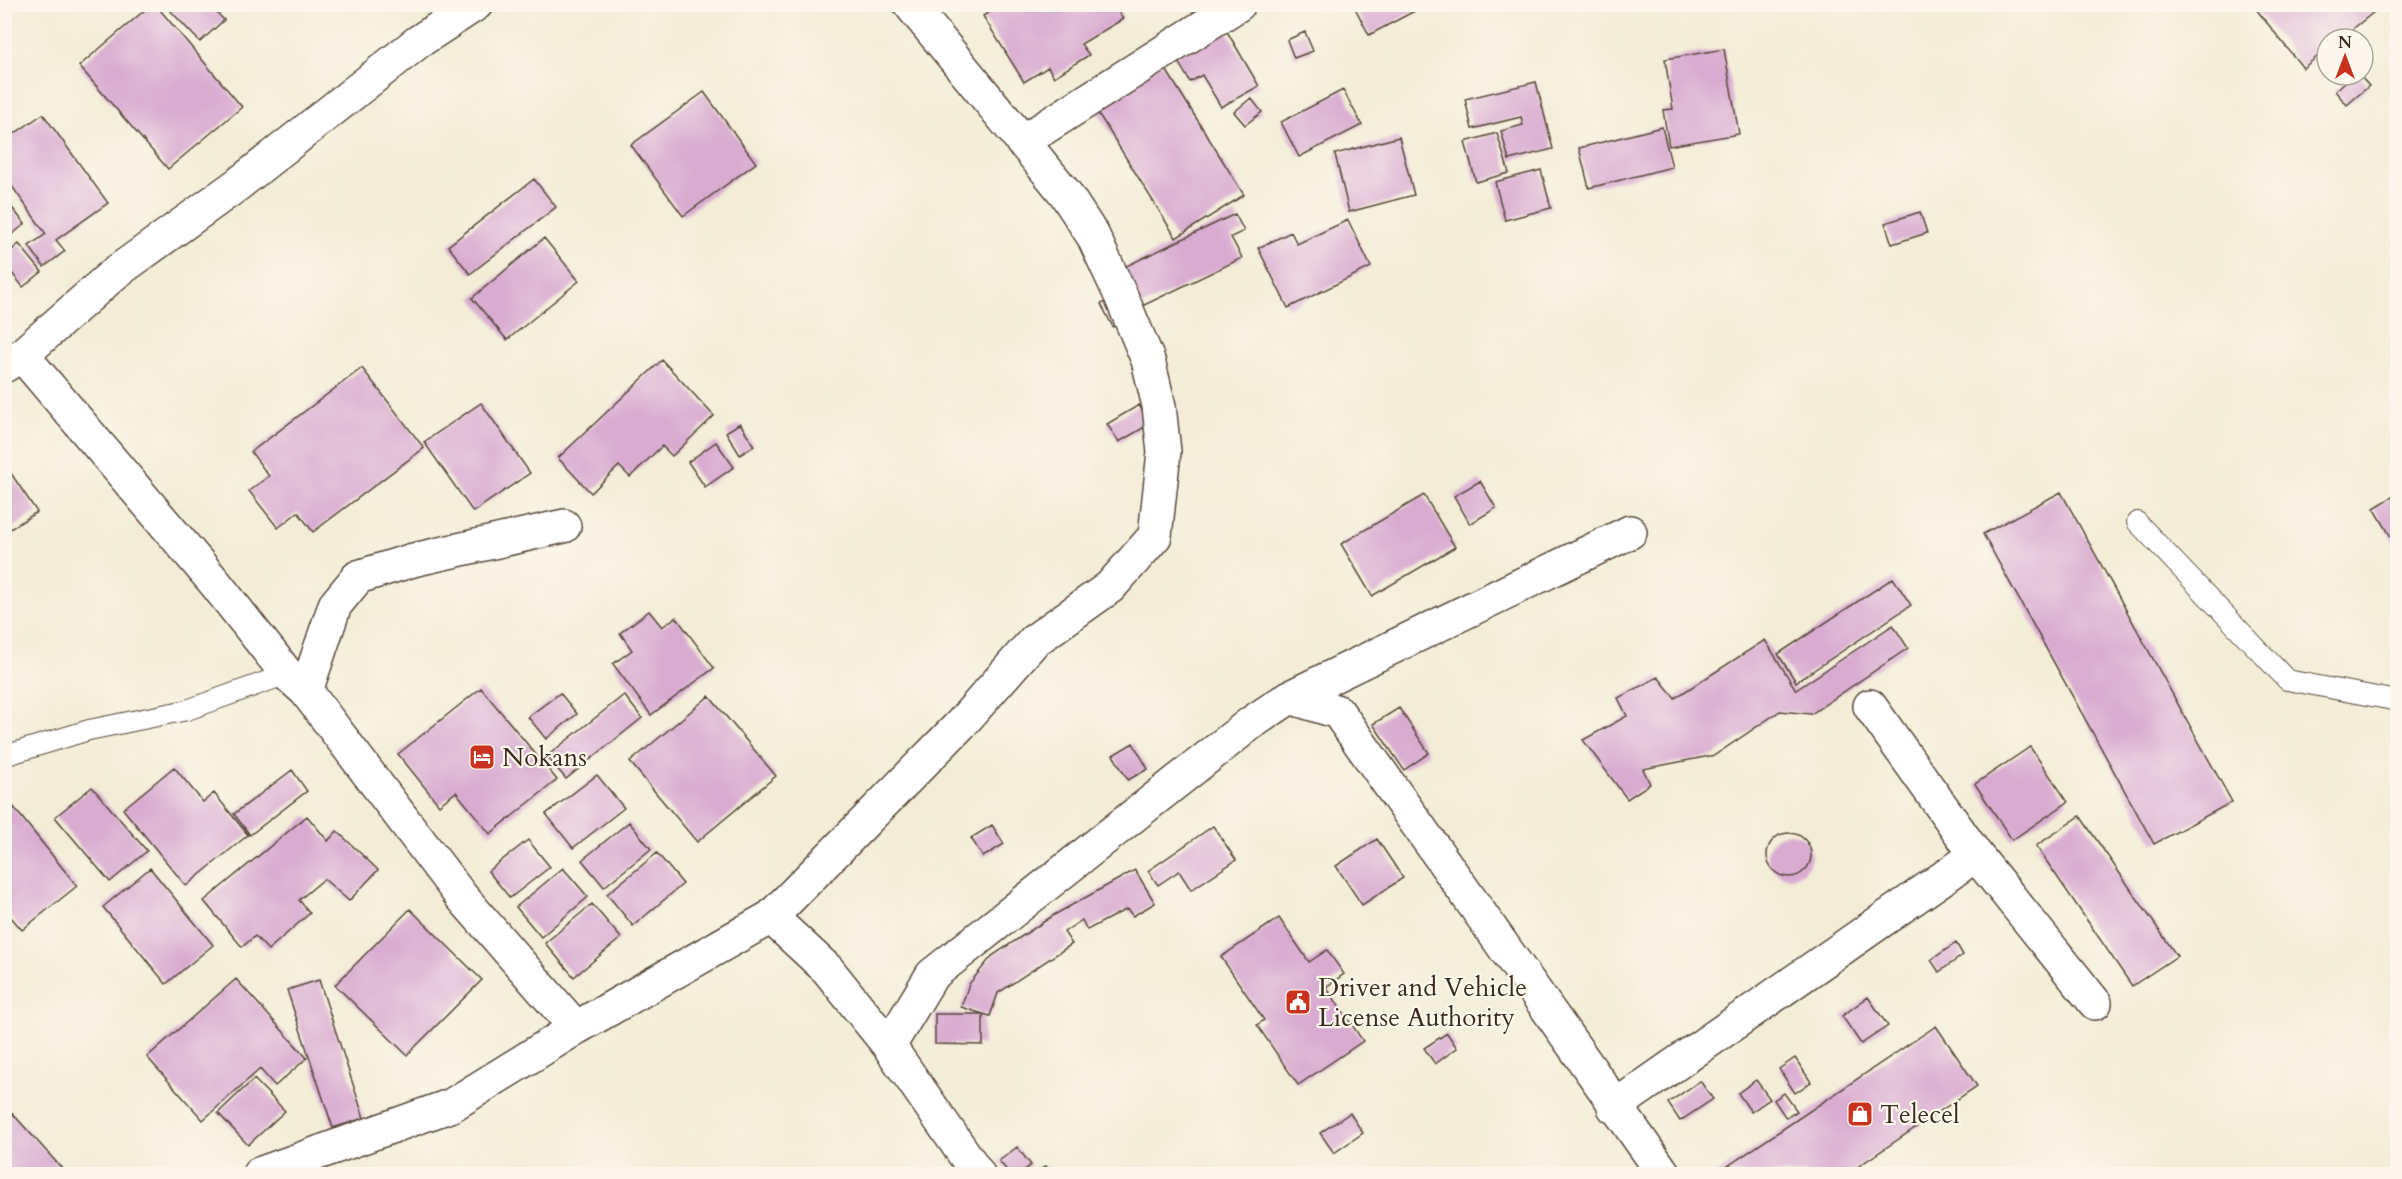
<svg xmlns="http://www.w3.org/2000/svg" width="2402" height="1179" viewBox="0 0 2402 1179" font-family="Cardo,serif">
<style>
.building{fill:#d9abd1}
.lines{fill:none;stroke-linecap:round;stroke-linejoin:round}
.lane-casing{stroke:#57473a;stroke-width:22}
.street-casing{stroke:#57473a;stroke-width:36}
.lane{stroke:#fff;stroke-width:20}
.street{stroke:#fff;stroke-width:33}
.labels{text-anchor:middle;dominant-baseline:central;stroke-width:4.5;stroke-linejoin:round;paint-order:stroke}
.poi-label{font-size:26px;fill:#3b2a1e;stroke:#fbf7ec;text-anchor:start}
</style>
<rect width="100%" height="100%" fill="#fbf7ec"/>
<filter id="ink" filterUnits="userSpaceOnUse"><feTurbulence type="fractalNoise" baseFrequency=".0167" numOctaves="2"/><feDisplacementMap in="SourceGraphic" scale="12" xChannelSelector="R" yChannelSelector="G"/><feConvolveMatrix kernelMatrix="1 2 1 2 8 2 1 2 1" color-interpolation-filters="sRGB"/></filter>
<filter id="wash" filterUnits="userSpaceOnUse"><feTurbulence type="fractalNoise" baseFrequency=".008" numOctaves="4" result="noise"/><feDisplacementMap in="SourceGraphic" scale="24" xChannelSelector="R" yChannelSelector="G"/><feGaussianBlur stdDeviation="1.35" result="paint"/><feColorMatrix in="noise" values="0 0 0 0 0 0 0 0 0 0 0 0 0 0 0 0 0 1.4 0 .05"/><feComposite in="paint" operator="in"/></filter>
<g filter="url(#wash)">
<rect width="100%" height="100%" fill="#f3edd7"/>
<g id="blocks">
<!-- building -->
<path class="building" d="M152,4H155L242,107L168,169L79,66Z
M1002,4H1114L1123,19L1081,44L1089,55L1054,77L1048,67L1024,82L983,16Z
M1353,4H1428L1369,35Z
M2252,4H2384L2340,39H2327V49L2303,68Z
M165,5H209L224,20L200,42Z
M1225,28L1259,86L1221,107L1202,75L1190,82L1175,56Z
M1305,32L1313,51L1294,58L1287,40Z
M1724,49L1739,134L1669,146L1663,110L1673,109L1665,59Z
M1162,63L1244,195L1176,238L1093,105Z
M2353,75H2359L2369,86L2347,105L2335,91Z
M1536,82L1553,149L1509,160L1501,131L1523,125L1521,117L1472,129L1465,99Z
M1343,90L1362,125L1299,157L1281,122Z
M704,92L756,163L683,216L631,145Z
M1251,98L1262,112L1245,125L1234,112Z
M43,114L108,203L56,240L65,251L44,267L29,246L46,234L4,175V141Z
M1662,127L1672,167L1589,188L1579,148Z
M1497,133L1509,173L1476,182L1465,142Z
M1399,137L1414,195L1349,212L1335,154Z
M1541,170L1551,208L1505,220L1495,182Z
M534,179L556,207L470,274L448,246Z
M5,199L25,224L5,240Z
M1920,212L1927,233L1892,244L1885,223Z
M1235,214L1244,231L1231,237L1242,258L1136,309L1118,270Z
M1348,220L1371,267L1288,308L1258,248L1291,232L1297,244Z
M544,238L579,281L507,340L472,298Z
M19,244L42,272L23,287L4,263V256Z
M1113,298L1124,321L1113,327L1101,304Z
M662,360L714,416L672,456L662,446L630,477L619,466L591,493L558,458Z
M362,368L424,448L313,532L298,512L278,528L249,491L269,476L251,452Z
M481,403L530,473L473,512L424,442Z
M1139,405L1150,424L1119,442L1107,424Z
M740,423L754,446L740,455L726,432Z
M716,442L734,467L705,487L688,462Z
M4,463L37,512L4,533Z
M1480,481L1496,508L1470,524L1454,496Z
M2061,492L2232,802L2154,844L1983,534Z
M2397,494V547L2374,508Z
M1424,495L1455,547L1372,596L1341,544Z
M1893,578L1911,605L1796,682L1778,654Z
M649,611L662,627L676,617L714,668L651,715L613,664L632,650L620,633Z
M1893,625L1908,648L1811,714L1780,711L1715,755L1643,769L1650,784L1627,799L1583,740L1627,716L1618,698L1658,677L1675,698L1765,640L1796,690Z
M481,688L557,780L490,834L456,792L439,805L398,754Z
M560,693L577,714L546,739L528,717Z
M624,695L642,718L566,779L547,756Z
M709,696L776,776L697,842L630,762Z
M1399,708L1429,753L1404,770L1373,724Z
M1133,743L1148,769L1128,780L1113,755Z
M2030,747L2068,802L2012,840L1975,784Z
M174,767L203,802L214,793L248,835L186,886L123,809Z
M292,770L307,791L250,835L234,814Z
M597,775L624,808L573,848L546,814Z
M92,787L147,851L110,882L55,817Z
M7,799L77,886L22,930L4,909V801Z
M307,816L328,841L337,831L378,870L349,901L324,879L299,900L310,913L268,950L255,936L242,947L204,901Z
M2080,816L2177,956L2132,986L2036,846Z
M629,822L651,849L604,887L582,860Z
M992,825L1004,844L983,857L971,838Z
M1213,826L1236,860L1191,890L1179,871L1158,885L1148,871Z
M1767 855a22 22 0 1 1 44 0a22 22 0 1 1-44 0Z
M1377,839L1403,878L1362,905L1336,866Z
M528,840L550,867L510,898L488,871Z
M657,853L683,884L633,926L607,894Z
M150,868L213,945L166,984L103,907Z
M563,868L588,897L541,937L516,907Z
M1135,870L1155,903L1133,916L1127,909L1087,930L1082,920L1064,932L1072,944L998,993L990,1016L983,1014V1045L935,1044V1014H983L961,1007L969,984L992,956L1054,915Z
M592,904L621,938L574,977L545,943Z
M410,909L482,980L407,1055L335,985Z
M1279,918L1309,962L1327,950L1344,974L1326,987L1363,1041L1298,1085L1257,1025L1264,1020L1221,957Z
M1956,943L1963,955L1939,972L1931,960Z
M236,979L307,1058L275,1086L260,1069L203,1120L147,1057Z
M319,980L364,1118L333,1128L287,990Z
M1868,997L1888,1026L1861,1044L1842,1016Z
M1936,1026L1977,1086L1847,1174H1716Z
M1447,1033L1457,1048L1435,1064L1424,1048Z
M1795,1058L1811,1082L1795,1093L1779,1069Z
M254,1079L285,1111L248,1145L218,1113Z
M1756,1080L1770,1099L1751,1112L1738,1093Z
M1700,1081L1713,1099L1680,1121L1668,1103Z
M1784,1093L1797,1111L1786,1118L1774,1100Z
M12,1113L67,1174H4V1120Z
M1350,1113L1363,1133L1334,1153L1320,1133Z
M1017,1147L1031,1165L1019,1174H1010L999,1161Z
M1046,1166L1051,1174H1033Z"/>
</g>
</g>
<g filter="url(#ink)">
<use href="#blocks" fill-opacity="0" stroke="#57473a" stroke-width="1.5"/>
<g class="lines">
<!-- lane casing -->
<g class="lane-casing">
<path id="lane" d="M2137,522L2287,680L2398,701
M4,756L89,730L187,710L287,674"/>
</g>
<!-- street casing -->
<g class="street-casing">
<path id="street" d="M1022,142L1239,4
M22,355L216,584L287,674L306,691L461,896L576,1028L771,917L828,970L889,1046L978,1174
M4,366L22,355L115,273L237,185L418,42L476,4
M306,691L335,605L358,577L413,560L564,526
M1290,697L1630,532
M1870,706L1976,855L2095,1003
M771,917L961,724L1034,641L1110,587L1155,536L1164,452L1159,406L1148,360L1121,296L1093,236L1065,193L910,4
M889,1046L932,975L1251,723L1290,697L1338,712L1664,1174
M1614,1107L1976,855
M259,1174L452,1105L576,1028"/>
</g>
<!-- lane -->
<use href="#lane" class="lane"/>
<!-- street -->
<use href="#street" class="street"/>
</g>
</g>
<!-- icons -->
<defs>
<g id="hotel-square" transform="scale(1.35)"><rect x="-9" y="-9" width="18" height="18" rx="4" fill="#c8321e" stroke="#fbf7ec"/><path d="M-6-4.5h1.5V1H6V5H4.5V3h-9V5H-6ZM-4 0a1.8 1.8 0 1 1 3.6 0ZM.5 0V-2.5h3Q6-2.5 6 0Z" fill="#fff"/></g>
<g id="civic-square" transform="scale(1.35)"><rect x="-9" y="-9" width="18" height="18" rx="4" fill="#c8321e" stroke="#fbf7ec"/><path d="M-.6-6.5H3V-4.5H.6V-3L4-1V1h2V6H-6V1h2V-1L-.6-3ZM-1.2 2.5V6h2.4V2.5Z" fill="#fff"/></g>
<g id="shop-square" transform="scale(1.35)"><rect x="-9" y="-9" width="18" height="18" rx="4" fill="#c8321e" stroke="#fbf7ec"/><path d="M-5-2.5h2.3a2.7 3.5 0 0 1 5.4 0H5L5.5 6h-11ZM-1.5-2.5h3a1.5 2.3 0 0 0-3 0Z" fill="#fff"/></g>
</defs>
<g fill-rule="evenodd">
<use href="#hotel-square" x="482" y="757"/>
<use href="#civic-square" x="1298" y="1002"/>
<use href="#shop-square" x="1860" y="1114"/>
</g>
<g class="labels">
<!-- poi labels -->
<g class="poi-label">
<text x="502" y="757">Nokans</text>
<text x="1318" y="987">Driver and Vehicle<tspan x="1318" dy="30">License Authority</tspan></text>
<text x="1880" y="1114">Telecel</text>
</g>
</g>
<!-- margin -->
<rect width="2402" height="1179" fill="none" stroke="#fbf7ec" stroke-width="24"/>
<!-- north arrow -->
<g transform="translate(2345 57)"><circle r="28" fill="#fbf7ec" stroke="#aea59a" stroke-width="1.5"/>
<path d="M0-4.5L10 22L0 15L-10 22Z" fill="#c8321e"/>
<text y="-9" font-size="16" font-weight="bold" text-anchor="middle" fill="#3b2a1e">N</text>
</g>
</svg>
